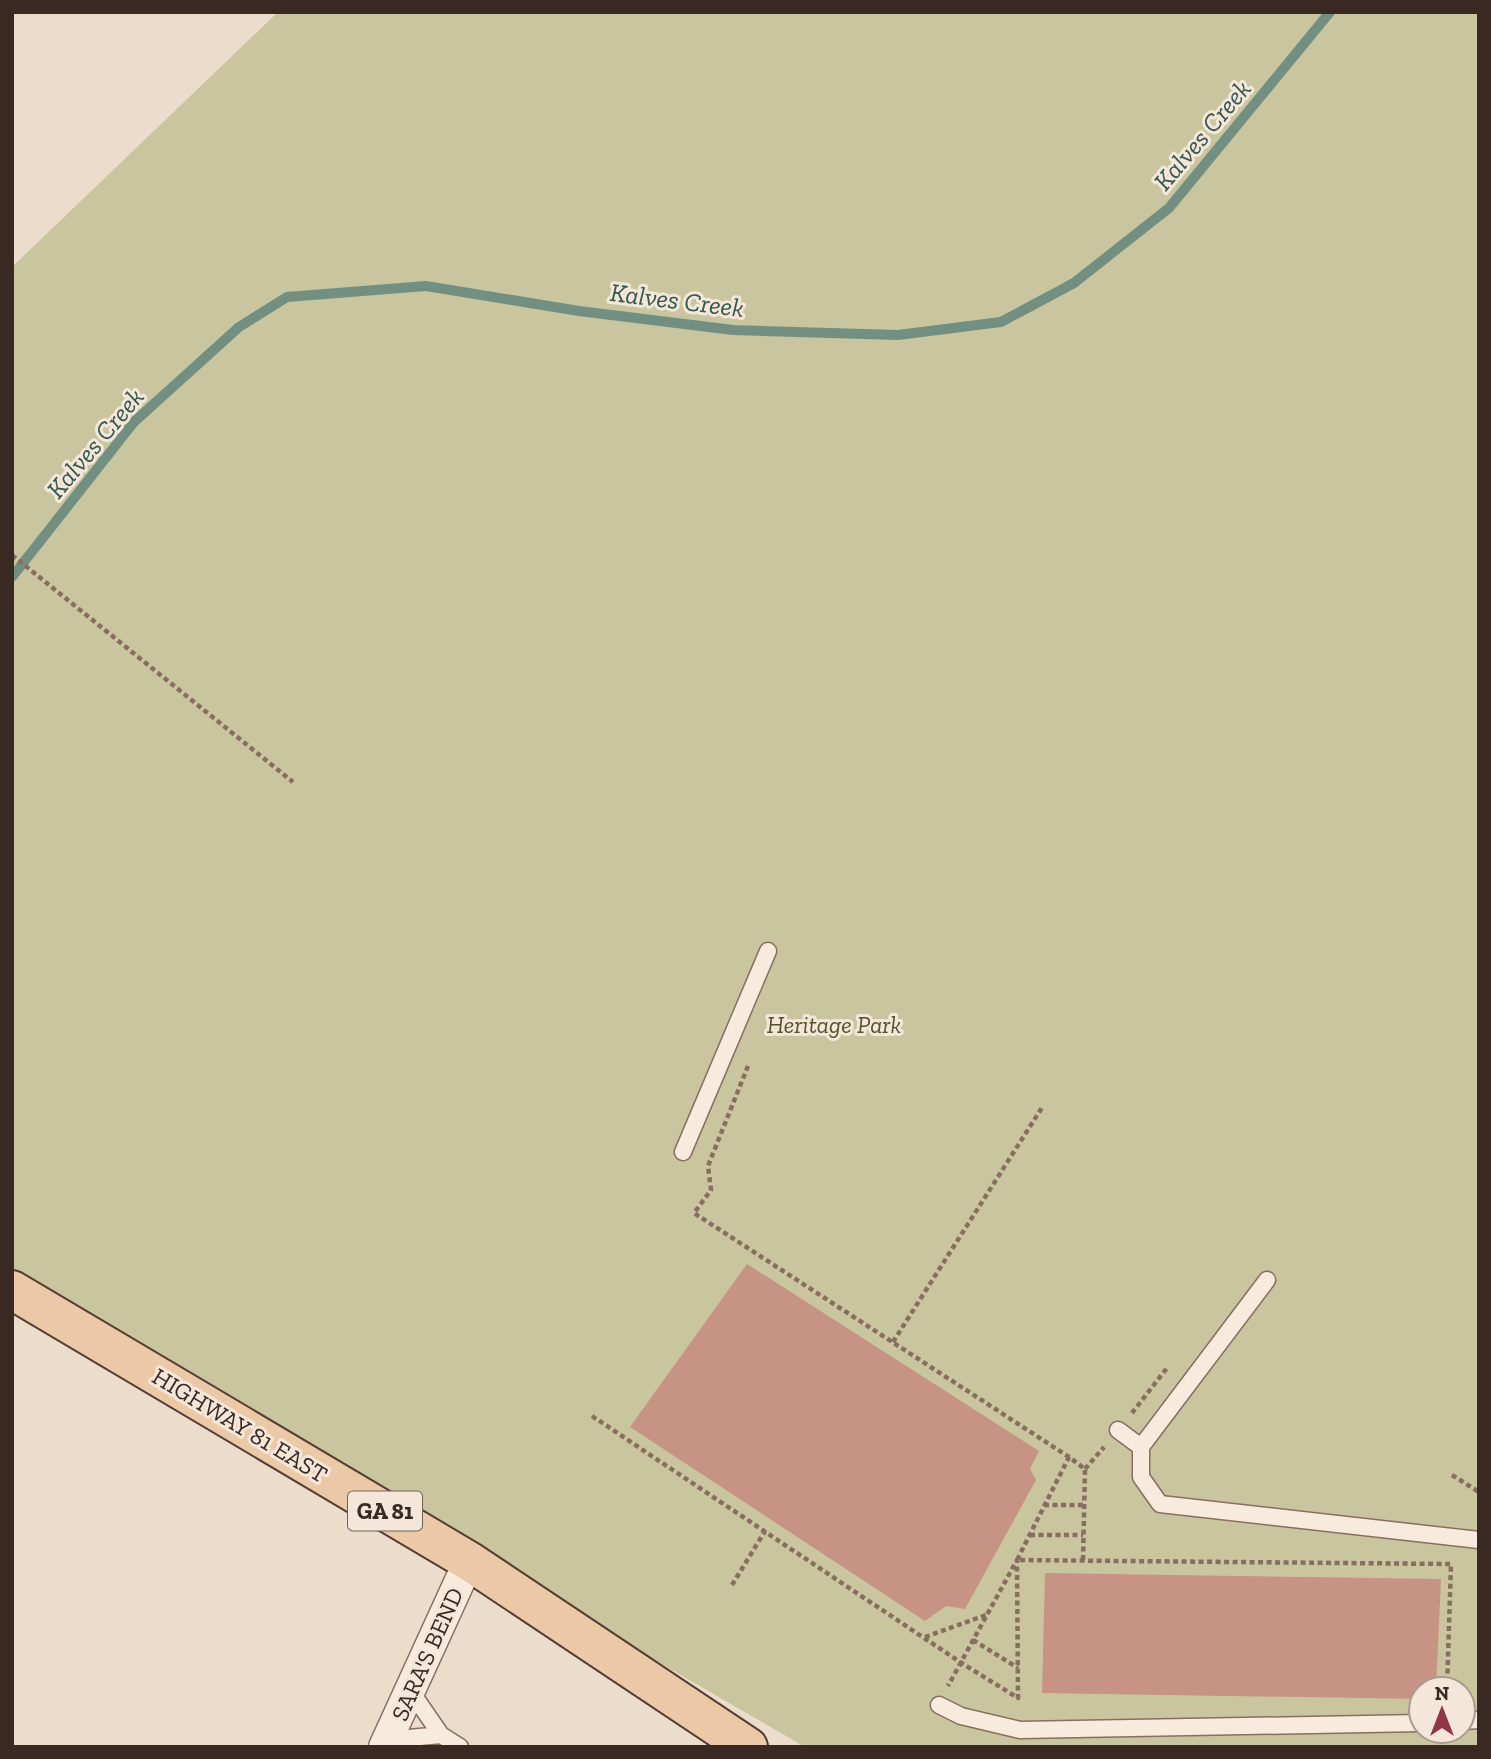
<svg xmlns="http://www.w3.org/2000/svg" width="1491" height="1759" viewBox="0 0 1491 1759" font-family="'Zilla Slab',serif">
<style>
.green{fill:#c9c69f;fill-rule:evenodd}
.lines{fill:none;stroke-linecap:round;stroke-linejoin:round}
.stream{stroke:#728f82;stroke-width:10}
.building{fill:#c79384}
.service-casing{stroke:#876e60;stroke-width:19}
.minor-casing{stroke:#876e60;stroke-width:33}
.primary-casing{stroke:#563d34;stroke-width:42}
.path{stroke:#876e60;stroke-width:4.5;stroke-dasharray:5 3.5;stroke-linecap:butt}
.service{stroke:#f7ebde;stroke-width:16}
.minor{stroke:#f7ebde;stroke-width:30}
.primary{stroke:#ebc9a7;stroke-width:38}
.labels{text-anchor:middle;dominant-baseline:central;stroke-width:6;stroke-linejoin:round;paint-order:stroke}
.shield{fill:#f4e7da;stroke:#716259;stroke-width:2}
.shield-label{font-size:23px;font-weight:bold;fill:#392922}
.park-label{font-size:24px;font-style:italic;fill:#51542b;stroke:#f4e7da}
.street-label{font-size:24px;fill:#392922;stroke:#f4e7da}
.water-label{font-size:26px;font-style:italic;fill:#33584e;stroke:#f4e7da}
</style>
<rect width="100%" height="100%" fill="#ecdccb"/>
<!-- green -->
<path class="green" d="M278,12H1479V1747H805L12,1288V267ZM1421,1689H1463V1731H1421Z"/>
<g class="lines">
<!-- stream -->
<path class="stream" d="M12,577L134,422L239,327L287,297L426,286L579,311L733,330L898,335L1001,322L1074,283L1169,208L1330,12"/>
</g>
<!-- building -->
<path class="building" d="M747,1264L1039,1451L1030,1469L1036,1480L965,1609L946,1606L925,1621L630,1427Z
M1045,1573L1441,1579L1436,1689H1421V1699L1042,1693Z"/>
<g class="lines">
<!-- service casing -->
<g class="service-casing">
<path id="service" d="M683,1152L768,951
M1118,1430L1141,1447V1477L1160,1504L1479,1540
M1141,1447L1267,1280
M410,1690L441,1735L460,1747
M939,1705L961,1716L1020,1730L1421,1723
M1463,1721L1479,1720
M387,1740L441,1735"/>
</g>
<!-- minor casing -->
<g class="minor-casing">
<path id="minor" d="M384,1747L469,1561"/>
</g>
<!-- primary casing -->
<g class="primary-casing">
<path id="primary" d="M12,1290L469,1561L748,1747"/>
</g>
<!-- path -->
<path class="path" d="M12,555L293,782
M748,1066L708,1166L711,1190L694,1213L1069,1457
M893,1342L1043,1106
M1132,1413L1167,1368
M592,1416L960,1662L1018,1698L1017,1560L948,1686
M1085,1469L1104,1447
M1452,1475L1479,1492
M1044,1505H1084
M1030,1535H1083
M1083,1560L1085,1469L1069,1457L1017,1560L1451,1564L1447,1689
M732,1585L765,1531
M925,1637L986,1615
M973,1640L1018,1668"/>
<!-- service -->
<use href="#service" class="service"/>
<!-- minor -->
<use href="#minor" class="minor"/>
<!-- primary -->
<use href="#primary" class="primary"/>
</g>
<g class="labels">
<!-- shield labels -->
<rect class="shield" x="348" y="1491.5" width="74" height="39" rx="5"/>
<g class="shield-label">
<text x="385" y="1511">GA 81</text>
</g>
<!-- park labels -->
<g class="park-label">
<text x="834" y="1024">Heritage Park</text>
</g>
<!-- street labels -->
<g class="street-label">
<text transform="translate(240 1425) rotate(31)">HIGHWAY 81 EAST</text>
<text transform="translate(427 1654) rotate(-66)">SARA'S BEND</text>
</g>
<!-- water labels -->
<g class="water-label">
<text transform="translate(1202 135) rotate(-50)">Kalves Creek</text>
<text transform="translate(677 300) rotate(7)">Kalves Creek</text>
<text transform="translate(95 443) rotate(-50)">Kalves Creek</text>
</g>
</g>
<!-- border -->
<rect width="1491" height="1759" fill="none" stroke="#392922" stroke-width="28"/>
<!-- north arrow -->
<g transform="translate(1442 1710)"><circle r="33" fill="#f4e7da" stroke="#a99b90" stroke-width="2"/>
<path d="M0-5L12 26L0 18L-12 26Z" fill="#923547"/>
<text y="-10" font-size="19" font-weight="bold" text-anchor="middle" fill="#392922">N</text>
</g>
</svg>
